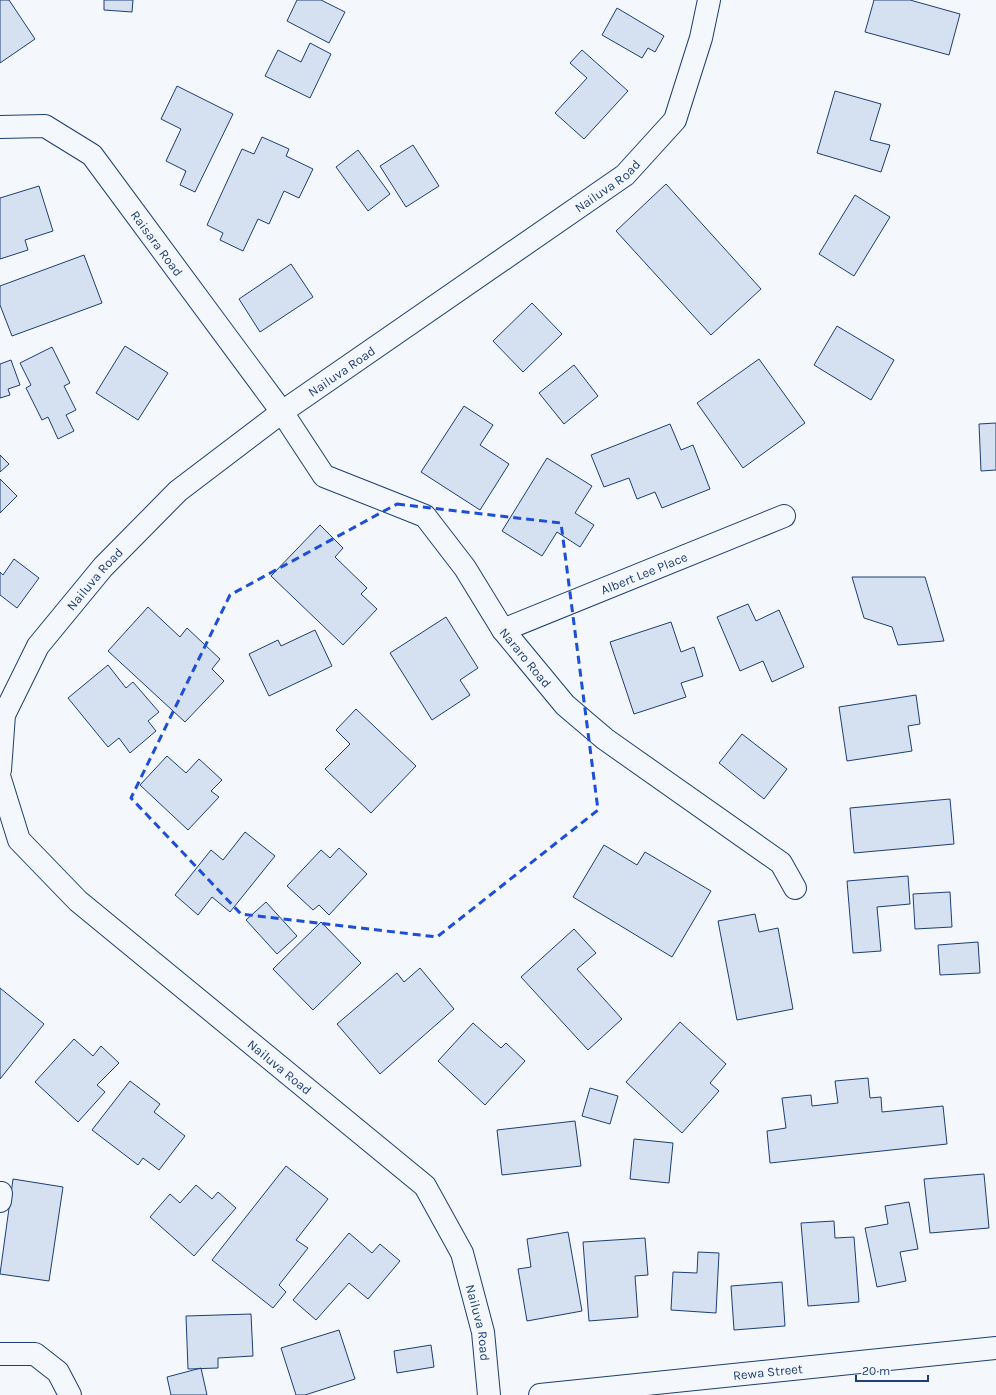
<svg xmlns="http://www.w3.org/2000/svg" width="996" height="1395" viewBox="0 0 996 1395" font-family="Karla,sans-serif">
<style>
.building{fill:#d5e0f0;stroke:#1d3f73}
.lines{fill:none;stroke-linecap:round;stroke-linejoin:round}
.minor-casing{stroke:#1d3f73;stroke-width:24}
.secondary-casing{stroke:#1d3f73;stroke-width:24}
.primary-casing{stroke:#1d3f73;stroke-width:24}
.minor{stroke:#f4f7fb;stroke-width:22}
.secondary{stroke:#f4f7fb;stroke-width:22}
.primary{stroke:#f4f7fb;stroke-width:22}
.marked{fill:none;stroke:#1d4ed8;stroke-width:3;stroke-dasharray:8 5;stroke-linejoin:round}
.labels{text-anchor:middle;dominant-baseline:central;stroke-width:3;stroke-linejoin:round;paint-order:stroke}
.street-label{font-size:13px;fill:#1d3f73;stroke:#f4f7fb}
</style>
<rect width="100%" height="100%" fill="#f4f7fb"/>
<!-- building -->
<path class="building" d="M0,0H9L35,39L0,63Z
M104,0H133L132,12L104,10Z
M297,0H321L345,12L329,43L287,21Z
M874,0H910L960,14L949,55L865,32Z
M617,8L664,36L655,52L648,48L642,58L602,35Z
M310,43L331,54L310,98L265,76L278,50L301,62Z
M582,50L628,91L584,139L555,113L587,78L570,63Z
M177,86L233,114L195,192L180,185L186,171L166,161L181,129L161,119Z
M835,91L881,104L870,140L890,145L881,172L817,153Z
M262,137L289,149L286,156L313,169L299,198L284,191L269,224L258,219L243,251L220,240L223,233L207,225L242,149L254,154Z
M413,145L439,186L406,207L380,166Z
M358,150L390,194L368,211L336,167Z
M666,184L761,289L711,335L616,231Z
M39,186L53,231L25,240L28,250L0,259V198Z
M855,195L890,217L854,276L819,254Z
M84,255L102,303L12,336L0,305V286Z
M291,264L313,297L260,332L239,299Z
M532,303L562,334L523,372L493,341Z
M837,326L894,360L871,400L814,365Z
M125,346L168,373L138,420L96,393Z
M52,347L70,383L64,386L76,410L66,415L74,431L58,439L48,417L42,420L26,388L31,385L20,363Z
M759,359L805,423L743,468L697,403Z
M11,360L20,385L8,389L10,395L0,398V364Z
M574,365L598,396L564,424L539,393Z
M464,406L493,425L480,445L509,464L480,510L421,472Z
M996,423V470L981,471L979,424Z
M670,424L681,450L693,445L710,489L662,508L655,492L637,499L629,478L604,487L591,455Z
M0,455L9,464L0,472Z
M547,458L592,486L575,513L594,525L580,547L557,532L542,556L502,531Z
M0,479L17,496L0,513Z
M320,525L343,548L335,557L367,588L361,594L377,609L343,645L271,576Z
M14,559L39,578L17,608L0,595V572L3,575Z
M852,577H925L944,641L898,645L892,627L864,618Z
M748,604L756,621L779,610L804,667L772,682L763,661L740,671L717,617Z
M148,607L180,637L187,628L220,659L212,669L224,681L185,722L108,651Z
M446,617L478,668L460,680L470,695L432,720L390,653Z
M671,622L681,652L694,647L703,676L681,683L686,697L634,714L610,642Z
M315,630L332,666L269,696L249,654L278,640L281,646Z
M108,665L126,688L133,682L159,712L148,721L156,731L130,753L119,738L108,747L68,698Z
M916,695L920,724L908,726L912,751L847,761L839,707Z
M356,709L416,766L371,813L325,769L350,744L336,730Z
M742,734L787,769L764,799L719,763Z
M167,756L186,773L199,759L222,780L211,791L219,797L188,830L140,785Z
M950,799L954,844L854,853L850,808Z
M245,832L275,856L230,912L212,897L198,915L175,895L211,850L223,860Z
M604,845L637,865L645,852L711,891L672,957L573,897Z
M339,848L367,874L329,915L319,905L313,910L287,886L321,850L330,858Z
M908,876L910,904L877,907L881,951L853,953L847,881Z
M950,892L952,927L915,929L913,894Z
M266,902L297,936L277,954L246,920Z
M755,914L759,932L778,928L793,1009L737,1020L718,921Z
M321,922L361,963L313,1010L273,969Z
M574,929L596,953L577,969L622,1019L588,1050L521,977Z
M978,942L980,973L940,975L938,945Z
M420,968L454,1009L380,1074L337,1024L397,973L404,982Z
M0,988L44,1024L0,1079Z
M680,1022L726,1064L710,1083L719,1091L682,1133L626,1082Z
M473,1023L501,1048L506,1043L525,1061L485,1105L438,1061Z
M74,1039L93,1056L101,1046L119,1063L97,1085L105,1092L78,1122L35,1082Z
M868,1078L870,1098L881,1097L882,1112L943,1106L947,1144L770,1163L767,1131L786,1128L782,1098L811,1095L812,1106L838,1103L835,1081Z
M130,1081L160,1104L154,1112L185,1136L159,1170L143,1158L138,1165L92,1130Z
M590,1088L618,1096L610,1124L582,1116Z
M575,1121L581,1166L502,1175L497,1130Z
M634,1139L673,1143L669,1183L630,1179Z
M286,1166L328,1199L296,1240L308,1248L279,1285L286,1292L273,1308L212,1260Z
M984,1174L989,1228L930,1233L924,1179Z
M13,1179L63,1187L49,1281L0,1274Z
M196,1185L212,1199L218,1192L236,1208L194,1256L150,1217L170,1194L180,1203Z
M909,1202L918,1249L900,1252L906,1281L877,1287L865,1228L888,1224L885,1206Z
M834,1221L835,1238L854,1237L859,1302L808,1306L801,1223Z
M568,1232L582,1311L527,1321L518,1269L531,1267L527,1239Z
M349,1233L372,1253L380,1244L400,1261L368,1299L349,1283L316,1320L293,1300Z
M645,1238L648,1275L635,1276L638,1317L589,1321L583,1242Z
M698,1252L719,1253L716,1313L671,1310L673,1272L697,1273Z
M782,1282L785,1326L734,1330L731,1286Z
M251,1314L253,1356L218,1358V1368L188,1369L186,1316Z
M339,1330L355,1379L305,1395H296L281,1348Z
M431,1345L434,1367L397,1373L394,1351Z
M201,1368L207,1395H171L167,1377Z"/>
<g class="lines">
<!-- minor casing -->
<g class="minor-casing">
<g id="minor">
<path id="s1" d="M0,127L45,126L92,155L282,412L324,476L425,516L465,568L503,630L565,705L605,739L781,863L795,888"/>
<path id="s2" d="M503,630L784,516"/>
<path d="M0,1201L1,1193"/>
<path d="M0,1354H35L58,1372L70,1395"/>
</g>
</g>
<!-- secondary casing -->
<g class="secondary-casing">
<g id="secondary">
<path id="s3" d="M0,770L4,715L38,646L103,567L178,491L282,412L625,175L675,120L701,38L709,0"/>
<path id="s4" d="M0,779L19,840L78,901L425,1186L462,1253L483,1332L489,1395"/>
</g>
</g>
<!-- primary casing -->
<g class="primary-casing">
<g id="primary">
<path id="s5" d="M540,1395L996,1348"/>
</g>
</g>
<!-- minor -->
<use href="#minor" class="minor"/>
<!-- secondary -->
<use href="#secondary" class="secondary"/>
<!-- primary -->
<use href="#primary" class="primary"/>
</g>
<!-- marked area -->
<path class="marked" d="M397,504L561,523L598,810L437,937L241,914L131,798L230,595Z"/>
<g class="labels">
<!-- street labels -->
<g class="street-label">
<text stroke="none"><textPath href="#s3" startOffset="868">Nailuva Road</textPath></text>
<text stroke="none"><textPath href="#s1" startOffset="210">Raisara Road</textPath></text>
<text stroke="none"><textPath href="#s3" startOffset="544">Nailuva Road</textPath></text>
<text stroke="none"><textPath href="#s2" startOffset="152">Albert Lee Place</textPath></text>
<text stroke="none"><textPath href="#s3" startOffset="220">Nailuva Road</textPath></text>
<text stroke="none"><textPath href="#s1" startOffset="779">Nararo Road</textPath></text>
<text stroke="none"><textPath href="#s4" startOffset="410">Nailuva Road</textPath></text>
<text stroke="none"><textPath href="#s4" startOffset="746">Nailuva Road</textPath></text>
<text stroke="none"><textPath href="#s5" startOffset="229">Rewa Street</textPath></text>
</g>
</g>
<!-- scale -->
<path d="M856 1375v6h72v-6" fill="none" stroke="#1d3f73" stroke-width="2"/>
<text x="862" y="1375" font-size="12" fill="#1d3f73" stroke="#f4f7fb" stroke-width="3" paint-order="stroke">20 m</text>
</svg>
